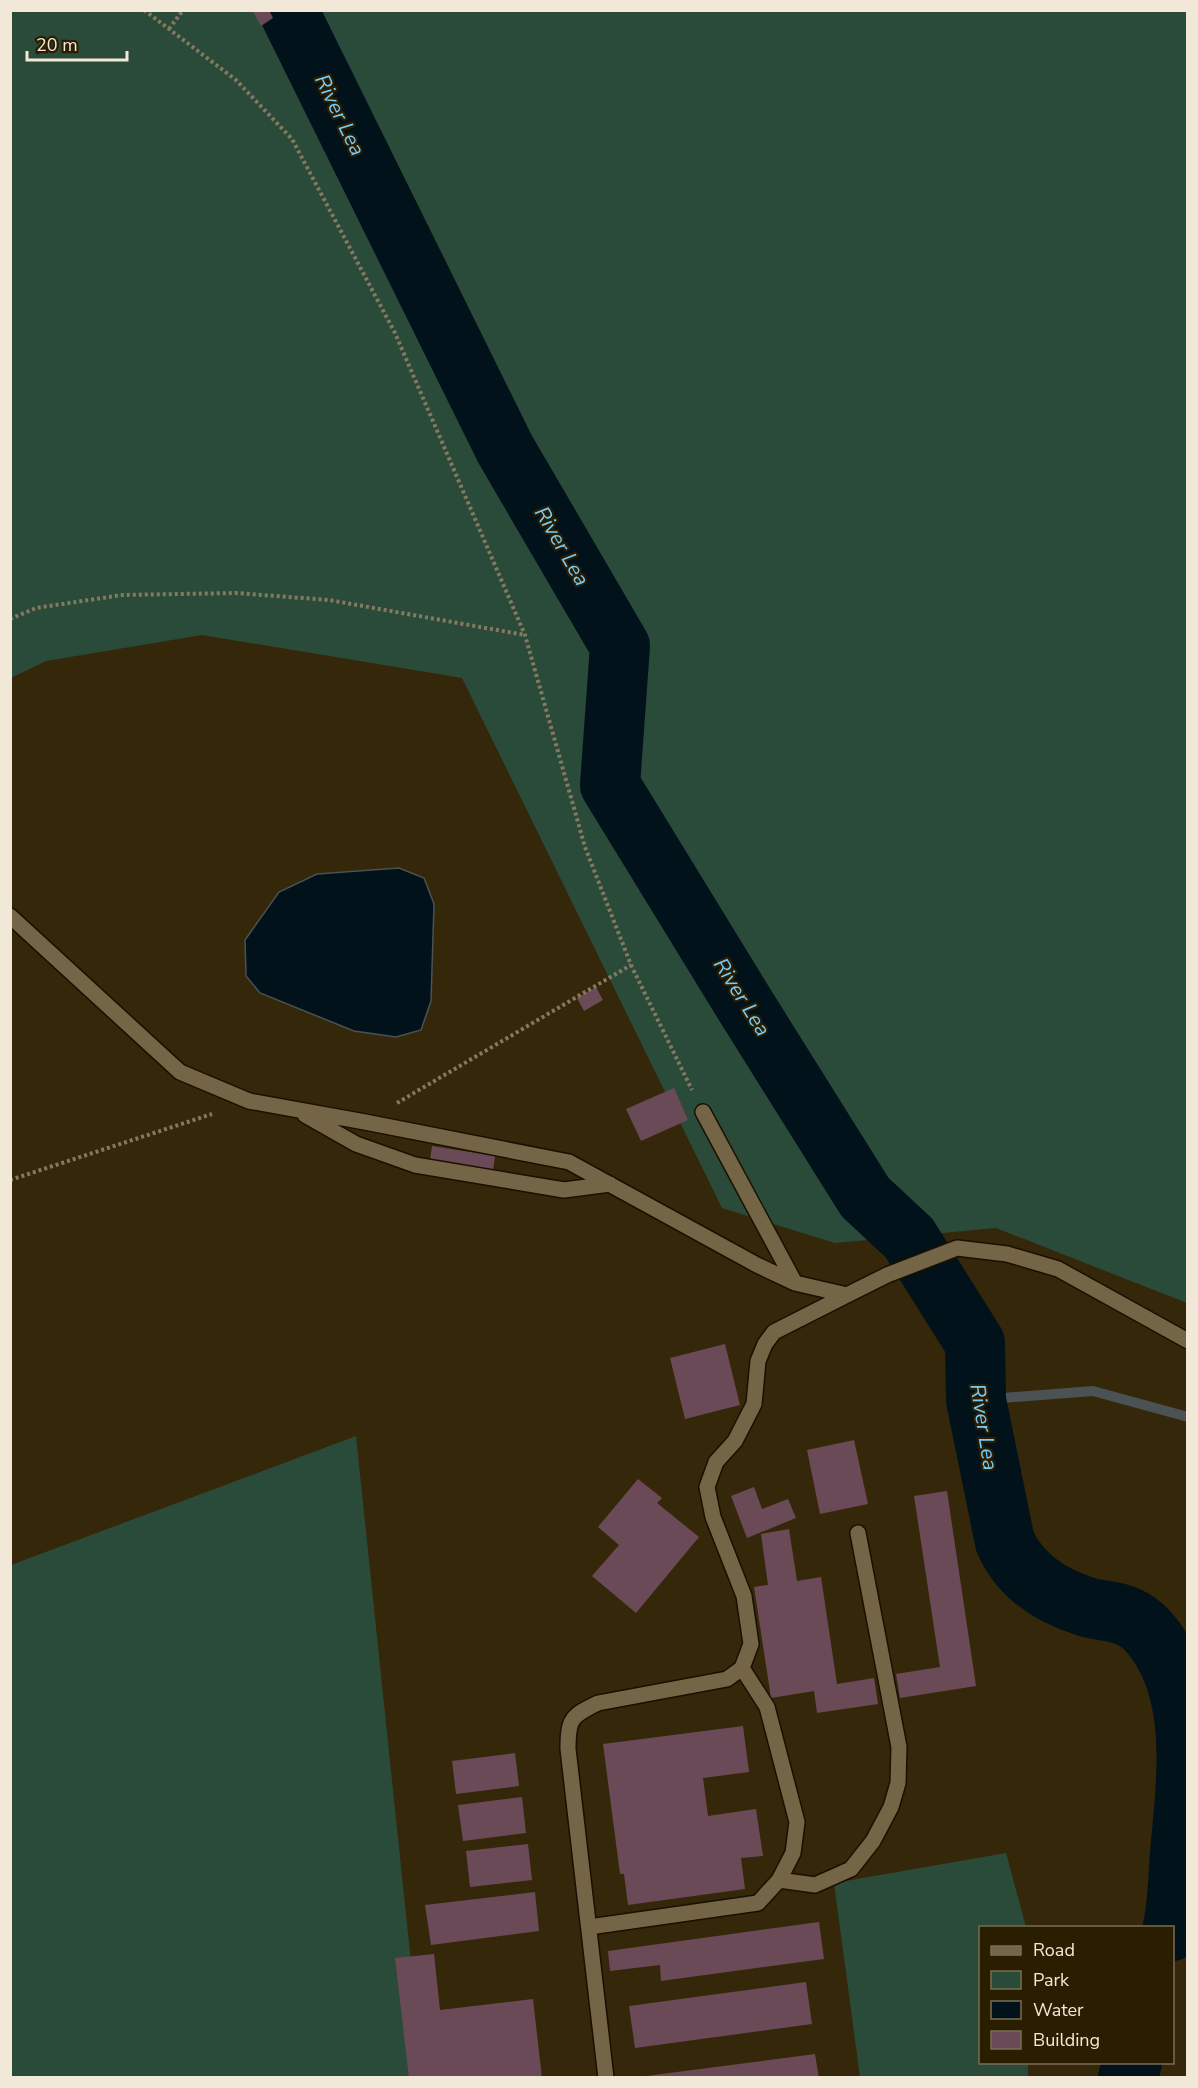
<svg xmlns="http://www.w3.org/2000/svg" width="1198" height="2088" viewBox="0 0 1198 2088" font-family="'Nunito Sans',sans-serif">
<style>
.green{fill:#2b4b3a}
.water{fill:#02121b;stroke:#4a5253;stroke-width:1.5}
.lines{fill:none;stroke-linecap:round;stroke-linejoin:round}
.stream{stroke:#4a5253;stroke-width:10}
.river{stroke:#02121b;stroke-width:60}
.building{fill:#6b4a58}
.minor-casing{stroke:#1a1000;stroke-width:18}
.path{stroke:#857960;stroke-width:4;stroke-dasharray:3 3;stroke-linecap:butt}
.minor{stroke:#756547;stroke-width:15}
.labels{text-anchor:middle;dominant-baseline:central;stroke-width:4.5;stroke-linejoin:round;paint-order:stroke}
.water-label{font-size:21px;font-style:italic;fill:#74ccfa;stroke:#2b1d00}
</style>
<rect width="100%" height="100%" fill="#352709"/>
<!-- green -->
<path class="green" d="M10,11H1187V1303L996,1228L835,1243L722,1208L462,678L202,635L46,661L11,678Z
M356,1436L423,2077L11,2078V1565Z
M1006,1853L1026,1927L980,1928V2062L1028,2063V2077H860L834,1883Z"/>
<!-- water -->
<path class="water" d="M399,868L424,878L434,904L431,1001L421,1030L396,1037L354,1031L260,993L246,976L245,940L279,892L317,874Z"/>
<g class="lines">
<!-- stream -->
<path class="stream" d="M976,1400L1093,1391L1188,1417"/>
<!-- river -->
<path class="river" d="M288,10L505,449L620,646L610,785L743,1002L865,1197L909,1238L975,1343L976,1400L1005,1542C1020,1575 1049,1595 1084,1606C1097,1611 1111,1610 1124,1615C1140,1621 1149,1631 1158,1644C1198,1702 1186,1786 1180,1853C1178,1879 1178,1906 1172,1931
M1128,2078L1132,2062"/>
</g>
<!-- building -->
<path class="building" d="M252,10H269L273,18L261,26Z
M596,987L603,1000L584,1011L577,998Z
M674,1088L688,1120L641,1141L626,1109Z
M432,1146L495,1156L493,1171L430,1161Z
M725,1344L740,1405L685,1419L670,1358Z
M854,1440L868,1504L820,1514L807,1450Z
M638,1479L662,1498L657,1503L699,1537L636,1613L592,1576L619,1545L598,1527Z
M754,1487L762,1509L788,1499L796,1518L747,1538L731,1496Z
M947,1491L976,1686L900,1698L896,1674L940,1667L914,1496Z
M789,1529L797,1581L821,1577L837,1684L874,1678L878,1704L817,1713L814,1691L771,1698L754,1587L768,1585L761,1534Z
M743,1726L749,1772L703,1778L708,1816L756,1809L763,1856L741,1858L745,1889L628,1905L624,1874H620L603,1744Z
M515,1753L519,1786L456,1794L452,1761Z
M522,1797L526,1833L463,1841L458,1805Z
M528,1844L532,1880L470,1887L466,1851Z
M535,1892L539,1931L431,1945L425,1905Z
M819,1922L824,1959L661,1981L660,1965L610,1971L608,1951Z
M434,1954L440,2010L533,1999L542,2078H409L395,1958Z
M806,1982L812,2024L635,2048L629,2006Z
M815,2054L819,2078H646V2076Z"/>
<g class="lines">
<!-- minor casing -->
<g class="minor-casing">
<path id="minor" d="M10,916L180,1072L249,1101L365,1122L569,1162L757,1265L795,1283L847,1295L887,1275L957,1248L1007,1254L1058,1269L1188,1341
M703,1112L795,1283
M305,1115L356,1144L415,1165L564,1190L610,1184
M779,1880L815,1885L851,1869L873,1841L891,1807L898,1783L899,1747L858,1533
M589,1927L758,1903L779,1880L793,1853L797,1822L767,1707L742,1668
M606,2078L568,1749C568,1719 571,1716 598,1703L727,1679L742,1668L751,1644L744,1596L713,1517L707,1487L716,1462L735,1441L754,1404L758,1361L765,1344L774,1332L847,1295"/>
</g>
<!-- path -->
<path class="path" d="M144,10L236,80L292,139L395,333L525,635L585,847L631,965L692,1090
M169,29L183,10
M10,619L36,608L122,595L236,593L329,600L525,635
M397,1103L631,965
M10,1180L212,1114"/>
<!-- minor -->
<use href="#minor" class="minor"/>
</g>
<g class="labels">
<!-- water labels -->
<g class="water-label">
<text transform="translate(340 115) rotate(64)">River Lea</text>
<text transform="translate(562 546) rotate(60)">River Lea</text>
<text transform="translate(742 997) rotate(58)">River Lea</text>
<text transform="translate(984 1427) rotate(81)">River Lea</text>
</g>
</g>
<!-- border -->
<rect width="1198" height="2088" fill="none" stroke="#f1e8d7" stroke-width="24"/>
<!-- legend -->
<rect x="979" y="1926" width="195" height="138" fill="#2b1d00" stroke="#7a6e56" stroke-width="1.5"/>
<rect x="991" y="1946" width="30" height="9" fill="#756547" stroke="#7a6e56" stroke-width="1.5"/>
<text x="1033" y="1956" font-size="18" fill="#f1e8d7">Road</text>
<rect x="991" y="1971" width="30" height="18" fill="#2b4b3a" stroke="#7a6e56" stroke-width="1.5"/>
<text x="1033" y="1986" font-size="18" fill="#f1e8d7">Park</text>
<rect x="991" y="2001" width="30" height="18" fill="#02121b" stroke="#7a6e56" stroke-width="1.5"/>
<text x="1033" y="2016" font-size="18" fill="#f1e8d7">Water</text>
<rect x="991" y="2031" width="30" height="18" fill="#6b4a58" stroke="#7a6e56" stroke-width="1.5"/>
<text x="1033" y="2046" font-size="18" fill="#f1e8d7">Building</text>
<!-- scale -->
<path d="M27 51v9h100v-9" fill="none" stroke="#f1e8d7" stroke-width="3"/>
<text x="36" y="51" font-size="18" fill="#f1e8d7" stroke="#2b1d00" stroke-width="4.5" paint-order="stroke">20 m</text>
</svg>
